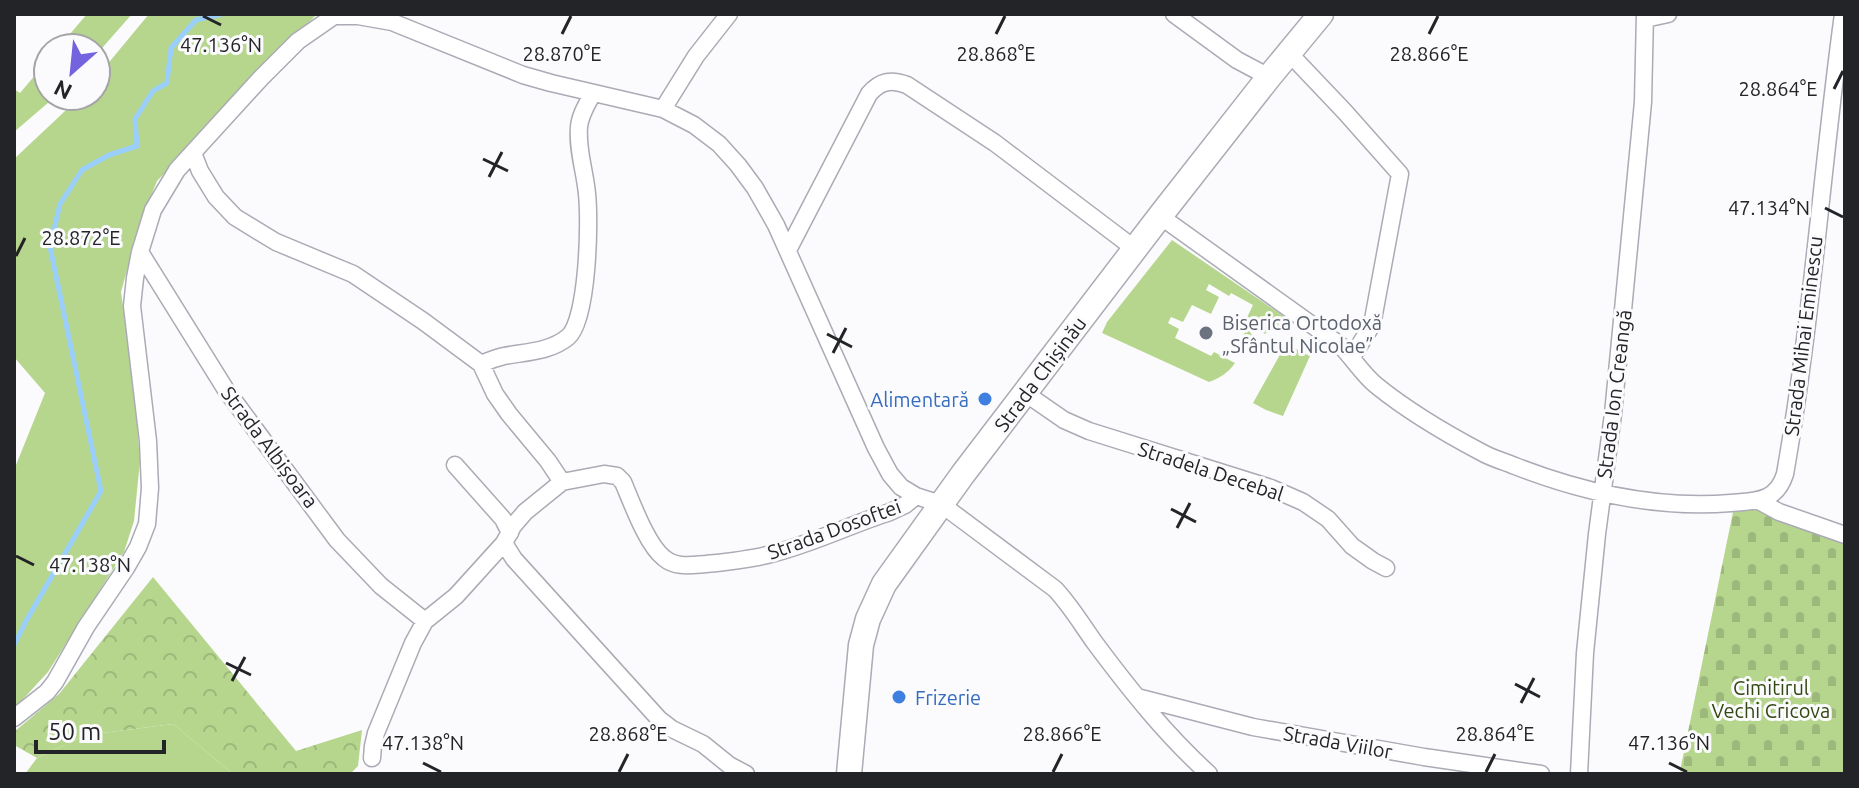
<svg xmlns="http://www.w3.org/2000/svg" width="1859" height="788" viewBox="0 0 1859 788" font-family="Ubuntu,sans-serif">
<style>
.grass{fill:#b6d68e}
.forest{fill:url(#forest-crowns)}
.cemetery{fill:url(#cemetery-stones)}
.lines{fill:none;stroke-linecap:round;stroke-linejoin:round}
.stream{stroke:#9bcffb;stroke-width:5}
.street-casing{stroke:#aaabb5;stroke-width:19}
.secondary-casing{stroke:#aaabb5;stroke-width:27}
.street{stroke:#fff;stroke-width:16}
.secondary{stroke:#fff;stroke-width:24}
.ticks{fill:none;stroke:#232427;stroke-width:3}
.worship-dot{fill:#6b7280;stroke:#fbfbfd;stroke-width:3}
.shop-dot{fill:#3f7fe0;stroke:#fbfbfd;stroke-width:3}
.labels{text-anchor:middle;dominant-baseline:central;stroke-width:6;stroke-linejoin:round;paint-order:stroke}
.worship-label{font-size:20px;fill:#5b616d;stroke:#fbfbfd;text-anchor:start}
.street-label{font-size:20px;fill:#232427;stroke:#fbfbfd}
.shop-label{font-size:20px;fill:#366cbe;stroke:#fbfbfd;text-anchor:end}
.park-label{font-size:20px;fill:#334713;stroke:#fbfbfd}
.ticks-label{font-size:20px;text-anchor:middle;fill:#232427;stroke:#fbfbfd;stroke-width:6;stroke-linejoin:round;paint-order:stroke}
</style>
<defs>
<pattern id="forest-crowns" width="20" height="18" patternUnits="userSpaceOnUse" patternTransform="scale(2)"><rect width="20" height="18" fill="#b6d68e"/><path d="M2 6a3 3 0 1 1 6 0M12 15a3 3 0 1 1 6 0" fill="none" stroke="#9cb87a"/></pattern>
<pattern id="cemetery-stones" width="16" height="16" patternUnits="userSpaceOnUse" patternTransform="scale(2)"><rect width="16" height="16" fill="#b6d68e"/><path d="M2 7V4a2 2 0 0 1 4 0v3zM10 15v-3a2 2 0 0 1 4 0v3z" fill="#9cb87a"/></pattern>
</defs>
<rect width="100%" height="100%" fill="#fbfbfd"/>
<!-- grass -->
<path class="grass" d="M87,14H132L96,55V48H58Z
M149,14L316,15L157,181L140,223L121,292L133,375L140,461L134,521L124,552L48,672L14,709V470L45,393L14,357V159L81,96H96V78Z
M48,60V96H56L14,132V89L20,93Z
M1172,240L1285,317L1276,328L1264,334L1261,327L1250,332L1254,338L1250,339L1242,337L1245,332L1241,330L1253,305L1231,293L1229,296L1209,284L1206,290L1219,297L1211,314L1192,305L1183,322L1171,317L1168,323L1179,329L1175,338L1211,356L1214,352L1235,363C1228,373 1220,378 1209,382L1102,333L1107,322Z
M1286,344L1310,356L1283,416L1266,410L1253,403Z
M173,724L233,774H25L37,758L87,735Z"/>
<!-- forest -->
<path class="forest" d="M153,577L296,751L362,730L358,766L350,774H233L173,724L87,735L37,758L14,745V732L59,694Z"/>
<!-- cemetery -->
<path class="cemetery" d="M1754,507L1845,540V774H1708L1680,771L1733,512L1735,508Z"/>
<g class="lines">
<!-- stream -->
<path class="stream" d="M14,645L26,621L101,491L50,247L60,204L82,170L109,155L137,146L135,119L153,91L167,83L171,48L196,20L222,14"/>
<!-- street casing -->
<g class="street-casing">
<path id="street" d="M330,14L334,16H358L392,22L523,75L551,83L663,109L694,125L719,144L738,165L755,188L776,225L876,448L890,474L901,487L916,496L941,504L1055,589C1071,606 1082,625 1095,643C1130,690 1166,735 1209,774
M1174,14L1237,60L1269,77
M1645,19L1668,14
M1289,53L1345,112L1400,174L1372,325L1352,357
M663,109L696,56L729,14
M193,153L200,171L216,197L235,217L276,242L353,274L423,321L481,364L495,394L509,414L548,461L562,482
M1160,216L1340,345C1353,358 1363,375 1377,386C1408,411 1445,433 1481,452C1491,458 1503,461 1515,466C1582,492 1658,509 1731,503C1743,502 1756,502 1767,497C1777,492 1782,484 1785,474C1812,321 1822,167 1843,14
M788,250L869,94C880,81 891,79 907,85L995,143L1135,249
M140,252L226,390L337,540L381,586L425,621
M481,364C488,361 496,358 504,356C525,352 550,352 568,337C588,320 590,221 587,194C585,171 577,150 579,127C580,115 587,104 593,93
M1025,393L1064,420L1089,431L1271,488L1303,502L1328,519L1352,546L1373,561L1386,568
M455,465L503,519L510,533
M1757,500L1779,512L1845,535
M504,543L514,559L659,719L672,729L703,744L729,765L746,774
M1137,697L1253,727L1424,757L1541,774
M14,718L47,692L55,682L86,627L126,568L138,547L147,524L150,488L148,441L132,306L135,278L140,252L153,210L177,170L261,78L298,41L334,16
M372,758L373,746L376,733L413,643L425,621L456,596L504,543L513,526L525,512L562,482L604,474L617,476L623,482C632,503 647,545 664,558C676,568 691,565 706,564C726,562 747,560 767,555C810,545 849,525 890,512L905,505L916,496
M1579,774L1585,653L1597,534L1613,414L1643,102L1645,14"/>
</g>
<!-- secondary casing -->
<g class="secondary-casing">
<path id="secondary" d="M849,774L861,645L868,619L884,584L963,474L1160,216L1269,77L1321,14"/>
</g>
<!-- street -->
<use href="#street" class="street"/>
<!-- secondary -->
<use href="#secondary" class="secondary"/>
</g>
<!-- ticks -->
<path class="ticks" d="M203,16L221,25M562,34L571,16M996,34L1005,16M1429,34L1438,16M1834,89L1843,71M483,159L508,171M489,177L502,152M1825,208L1843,217M16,256L25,238M827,334L852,347M833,353L846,328M1171,509L1196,522M1177,528L1190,503M16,556L34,565M226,663L251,675M232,681L245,657M1515,684L1540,697M1521,703L1534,678M423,763L441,772M1669,763L1687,772M619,772L628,754M1053,772L1062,754M1486,772L1495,754"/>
<!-- markers -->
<circle class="worship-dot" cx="1206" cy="333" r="8"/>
<g class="shop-dot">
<circle cx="985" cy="399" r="8"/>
<circle cx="899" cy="697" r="8"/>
</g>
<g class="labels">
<!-- worship labels -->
<g class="worship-label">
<text x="1222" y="322">Biserica Ortodoxă<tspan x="1222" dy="23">„Sfântul Nicolae”</tspan></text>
</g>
<!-- street labels -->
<g class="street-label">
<text transform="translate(1803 336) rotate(-83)">Strada Mihai Eminescu</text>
<text transform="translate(1040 374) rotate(-53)">Strada Chișinău</text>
<text transform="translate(1614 394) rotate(-83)">Strada Ion Creangă</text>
<text transform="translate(270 447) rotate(53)">Strada Albișoara</text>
<text transform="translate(1211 471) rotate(18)">Stradela Decebal</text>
<text transform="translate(834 529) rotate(-20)">Strada Dosoftei</text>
<text transform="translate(1338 742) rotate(10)">Strada Viilor</text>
</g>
<!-- shop labels -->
<g class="shop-label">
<text x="969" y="399">Alimentară</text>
<text x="915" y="697" text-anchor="start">Frizerie</text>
</g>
<!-- park labels -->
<g class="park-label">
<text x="1771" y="687">Cimitirul<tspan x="1771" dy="23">Vechi Cricova</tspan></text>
</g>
</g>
<g class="ticks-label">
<text x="221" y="52">47.136°N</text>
<text x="562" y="61">28.870°E</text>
<text x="996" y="61">28.868°E</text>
<text x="1429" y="61">28.866°E</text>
<text x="1778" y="96">28.864°E</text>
<text x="1769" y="215">47.134°N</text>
<text x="81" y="245">28.872°E</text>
<text x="90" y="572">47.138°N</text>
<text x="628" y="741">28.868°E</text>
<text x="1062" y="741">28.866°E</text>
<text x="1495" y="741">28.864°E</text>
<text x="423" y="750">47.138°N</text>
<text x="1669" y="750">47.136°N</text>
</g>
<!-- border -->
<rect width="1859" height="788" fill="none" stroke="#232427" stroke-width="32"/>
<!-- north arrow -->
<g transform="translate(72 72) rotate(207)"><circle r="38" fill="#fbfbfd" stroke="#a5a5a7" stroke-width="2"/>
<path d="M0-6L14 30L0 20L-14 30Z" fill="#7463de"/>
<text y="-12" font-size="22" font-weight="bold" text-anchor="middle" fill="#232427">N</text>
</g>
<!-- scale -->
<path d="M36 740v12h128v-12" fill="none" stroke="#232427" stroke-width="4"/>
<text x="48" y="740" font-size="24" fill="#232427" stroke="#fbfbfd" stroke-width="6" paint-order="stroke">50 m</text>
</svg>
